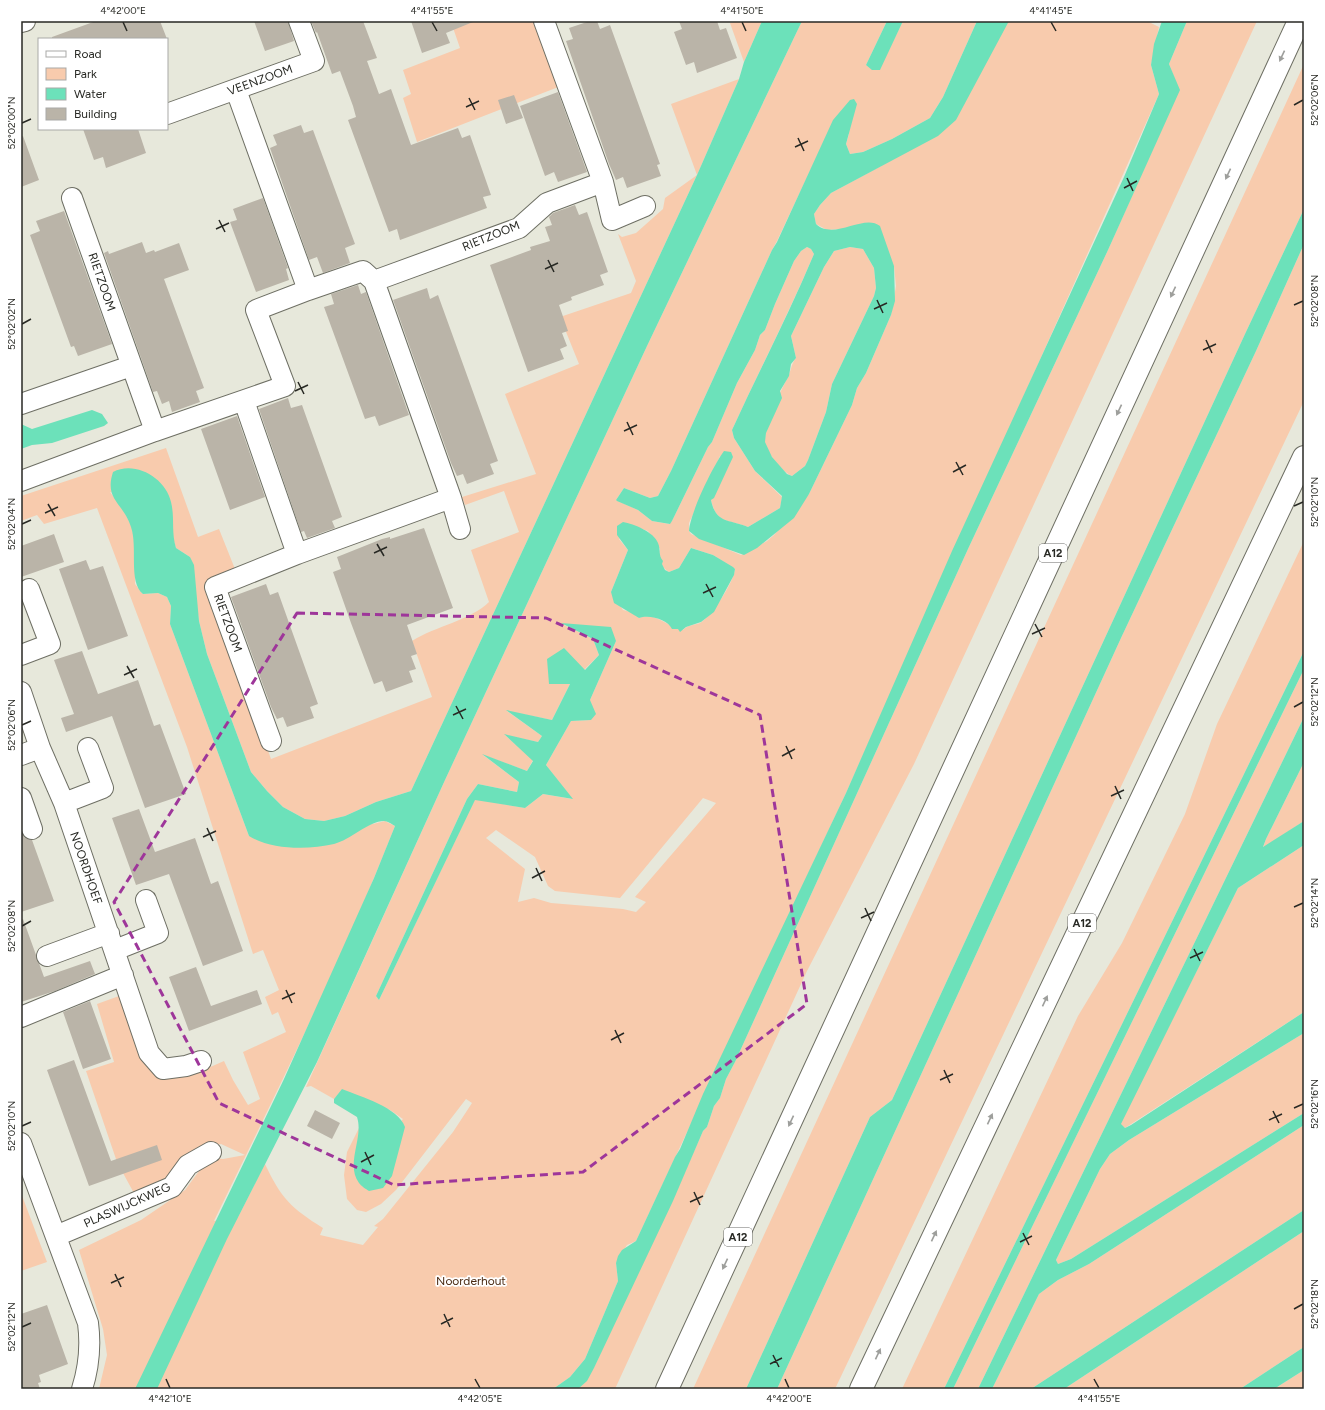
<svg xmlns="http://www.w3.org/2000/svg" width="1325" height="1410" viewBox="0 0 1325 1410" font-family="Figtree,sans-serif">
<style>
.green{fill:#f8cbad;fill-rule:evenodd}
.water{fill:#6ce1ba;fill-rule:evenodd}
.building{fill:#bab4a8}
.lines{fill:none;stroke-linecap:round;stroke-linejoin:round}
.minor-casing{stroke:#6e6f64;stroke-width:22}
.highway-casing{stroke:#6e6f64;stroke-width:24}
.minor{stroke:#fff;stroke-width:20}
.highway{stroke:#fff;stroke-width:22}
.oneway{fill:#9e9f9c}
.marked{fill:none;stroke:#9e369a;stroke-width:3;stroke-dasharray:8 5;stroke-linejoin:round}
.ticks{fill:none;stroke:#282924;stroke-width:1.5}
.labels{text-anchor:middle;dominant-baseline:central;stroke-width:3.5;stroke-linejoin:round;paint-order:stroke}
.shield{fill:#fff;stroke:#686966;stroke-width:1}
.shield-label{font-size:11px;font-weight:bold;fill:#282924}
.street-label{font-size:12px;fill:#282924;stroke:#fff}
.park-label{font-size:12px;fill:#4a2a12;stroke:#fff}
.neatline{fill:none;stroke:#282924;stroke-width:1.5}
.ticks-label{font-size:10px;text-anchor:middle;fill:#282924}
</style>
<rect width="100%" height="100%" fill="#e7e8db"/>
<!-- green -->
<path class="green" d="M453,21H536L561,86L417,142L403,98L411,94L403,70L460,48L451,22Z
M738,21H762L744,62L730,23Z
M802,21H887L866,65L879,70L903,21H977L943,97L930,118L892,139L863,152L850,154L846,144L849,134L834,120L777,241L772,250L671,471L658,496L650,498L624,488L616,500L638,510L652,521L669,524L672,521L708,447L712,442L737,383L755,350L760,335L765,330L775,304L794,261L801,251L807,247L811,249L814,254C789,313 759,371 732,430L734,438L755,471L782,497L780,508L748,527C728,519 717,525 711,500L730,463L720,456L689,523V531L691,534L741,555L767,541L774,535L809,494L852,405L857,388L866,373L891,315L896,286L894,266L841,229L827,230L816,224L814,214L820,205L831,193L881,166L948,107L998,21H1147L1159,27L1151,65L1159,94L846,793L636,1241L627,1245L616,1263L618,1281L585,1359L570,1377L553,1389H99L107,1355L103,1329L79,1250L141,1220L185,1190L202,1167L216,1158L223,1159L245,1155L221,1144L203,1148L190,1156L163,1181L135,1195L117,1162L86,1071L114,1062L97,1004L119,996L155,1074L167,1079L199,1072L224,1061L233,1080L248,1105L260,1099L243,1052L286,1032L278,1012L272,1015L265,997L279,990L263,950L253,954L187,747L97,508L44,524L37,515L21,521V496L166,448L198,537L219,529L237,574L210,585L271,759L432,697L412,641C436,626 471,620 489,602L471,550L519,532L504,491L465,505L462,497L536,474L505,394L579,364L560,317L631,293L636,281L618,234L622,237L636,233L663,209L665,198L697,175L671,104L739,79L697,175L411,791L376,802L345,816L324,821L305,819L283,807L267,791L251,772L207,654L199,621L190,557L176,548L172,535L171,502L110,492L123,509L132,527L135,546V584L143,594L158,593L167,597L171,606L170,624L249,836L373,824L385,821L395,826C342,961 277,1091 214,1221L238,1217L265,1164C281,1198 291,1208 323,1228L320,1235L363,1245L378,1227L374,1226L383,1219L453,1132L472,1103L466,1099L396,1190L381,1204L366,1212L357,1210L347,1199L344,1175L347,1152L360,1126L353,1169L403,1119L390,1110L342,1090L334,1099L311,1086L306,1087L445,780L647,346ZM633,526L648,531L660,549C658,557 661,568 669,572L679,568L691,548L713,555L735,569C734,582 711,617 700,623C694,625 688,625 683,630C668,628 656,611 639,618L631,612L623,610L611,592L628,550L619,539ZM562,624L616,641L590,700L591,720L571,721L546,765L572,799L543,794L525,808L475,799L379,1000L376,996L467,799L478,784L517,792L519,782L483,755L527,771L533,760L505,735L538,742L542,736L507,711L552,720L570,684L599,655L593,639ZM703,798L716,803L635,897L646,902L636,912L623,909L551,903L534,898L518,902L525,869L486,838L496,830L535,857L548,886L555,891L620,898Z
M1187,21H1257L914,764L807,971L615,1389H578C595,1373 601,1350 611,1329C643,1263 674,1198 703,1131L707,1127L714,1106L720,1098L726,1079L735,1062L968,549L1108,250L1179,90L1169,64Z
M1304,64V209L1245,334L892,1100L870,1117L746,1389H693Z
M1304,244V401L835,1389H777L1121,638L1256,351Z
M850,247L863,249L874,268L876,288L874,296L832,384L826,412L808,460L805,466L792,476C783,473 764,450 765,441C766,422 779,394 788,377C791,371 791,364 796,358L791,336L824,267L834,251Z
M1304,541V651L944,1389H902L1078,1016L1122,943L1185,814L1217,724Z
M1304,669V717L978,1389H953Z
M1304,762V821L1263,848L1266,839Z
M1304,845V1012L1125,1128L1120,1124L1238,888Z
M1304,1033V1113L1071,1259L1058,1264L1056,1260L1100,1169L1110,1154L1129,1140Z
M1304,1125V1210L1031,1389H992L1039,1294L1058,1280L1089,1264Z
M21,1193L47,1262L21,1271Z
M1304,1231V1347L1240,1389H1064Z
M1304,1370V1389H1274Z"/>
<!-- water -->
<path class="water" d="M762,21H802L647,346L445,780L317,1062L227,1239L157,1389H135L284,1079L374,878L395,826C392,824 387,821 384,821C369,821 350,840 334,844C308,850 272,850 249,836L170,624L171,606L167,597L158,593L143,594C128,582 138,547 131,527C123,502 104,500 113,472C135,460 166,478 171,502C175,518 171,531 176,548L190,557L194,565L199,621L207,654L251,772L267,791L283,807L305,819L324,821L345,816L376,802L411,791L697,175L739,79L744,62Z
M887,21H903L880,70H872L866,65Z
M977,21H1009L956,120L938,136L831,193L820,205L814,214L816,224C834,241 864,213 880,226L894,266L895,301L891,315L866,373L857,388L852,405L809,494L794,518L757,548L744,555L699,539L689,531C690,513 713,466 724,451L731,452L733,457L714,498L711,500C716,524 729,519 748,527L780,508L782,496L755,471L734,438L732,430C759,371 789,314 814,254L811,249L807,247L801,251L794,261L775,304L765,330L760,335L755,350L737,383L712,442L708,447L672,521L670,524L652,521L638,510L617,501L616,500L624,488L650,498L658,496L671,471L772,250L777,242L833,120L850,100L854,99L857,104L846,144L850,154L863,152L892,139L930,118L943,97ZM850,247L863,249L874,268L876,288L874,296L832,384L826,412L808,460L805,466L792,476L787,474L772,457L765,442L766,433L782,398L780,391L789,376L791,364L796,358L791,336L824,267L834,251Z
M1162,21H1187L1169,64L1180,90L1108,250L968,549L735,1062L726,1079L720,1098L714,1106L707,1127L703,1131L673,1201L594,1368L587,1381L578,1389H553L570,1377L585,1359L618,1281L616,1263L618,1256L622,1250L636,1241L675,1157L680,1149L703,1094L846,793L952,551L1124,177L1159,94L1151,65L1154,44Z
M1304,209V244L1256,351L1121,638L777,1389H746L870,1117L892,1100L1245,334Z
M92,410L102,414L108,423L104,426L52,443L32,445L21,449V424L32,429Z
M623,522C634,524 654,532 658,543C661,550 658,555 663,561L662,564L665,570L669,572L679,568L691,548L713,555L733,567L735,569L734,575L714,612L701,622L686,627L680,632L678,629H672C668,620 650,614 639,618L614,603L611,592L628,550L617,535V526Z
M561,623L611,627L616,641L590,700L596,714L591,720L571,721L546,765L573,799L543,794L525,808L475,800L379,1000L376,996L467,799L478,784L517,792L519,782L482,754L527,771L533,761L504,734L538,742L542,736L506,710L552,720L570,684H549L547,659L564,648L585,670L599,655L593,639Z
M1304,651V669L953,1389H944Z
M1304,717V762L1266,839L1263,847L1304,821V845L1238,888L1121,1124L1125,1128L1131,1125L1304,1012V1033L1129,1140L1110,1154L1100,1169L1056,1260L1058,1264L1071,1259L1304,1113V1125L1089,1264L1058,1280L1039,1294L992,1389H978Z
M342,1089C361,1097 398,1107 405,1127L392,1176L383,1188L369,1191C366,1189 361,1186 359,1183C345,1164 364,1138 357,1117L334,1103V1099Z
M1304,1210V1231L1064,1389H1031Z
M1304,1347V1370L1274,1389H1240Z"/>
<!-- building -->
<path class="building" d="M96,21H160L167,39H52V37Z
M254,21H288L294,41L265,51Z
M311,21H363L377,58L367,61L379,94L391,89L411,145L458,128L462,138L470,135L491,195L483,197L487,208L400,240L397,229L389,232L348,120L356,117L353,106L340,71L332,74L317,32L316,33Z
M411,21H473V22L446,33L450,43L422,53Z
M590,21H597L600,29L610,25L660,164L657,165L661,176L627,188L623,177L616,180L609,164L566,41L573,39L569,28Z
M679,21H717L720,30L726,28L737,58L697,73L694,62L686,65L674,32L682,29Z
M558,92L587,172L558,182L554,172L545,176L520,106Z
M514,95L523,118L506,124L498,100Z
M301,125L304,133L313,130L355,244L345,248L350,263L323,273L317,257L309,260L270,148L277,145L273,135Z
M83,129H138L146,153L106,168L103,157L94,160Z
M23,136L39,180L21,187V137Z
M263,198L288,268L286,269L289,280L256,292L230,222L237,220L233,209Z
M575,205L579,215L587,212L608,272L600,275L604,285L571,297L572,300L559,305L568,331L562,333L567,346L560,349L564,359L528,372L490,265L531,250L530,247L550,241L545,227L552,225L549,217L553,213Z
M64,211L112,344L78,356L74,346L71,347L30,235L40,231L36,221Z
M142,242L146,253L154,250L155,252L179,243L189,270L164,279L204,388L196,391L200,402L172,412L169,401L162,404L157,391L153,392L104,253L108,251L109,254Z
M358,285L361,294L366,292L409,415L379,426L375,416L365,419L324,307L334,304L331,294Z
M427,288L430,299L438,295L498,461L490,464L494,474L467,484L463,474L457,476L451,463L392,297L393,300Z
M288,398L291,408L302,405L342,517L332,521L335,528L307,538L304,531L301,532L259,409Z
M237,416L265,497L230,510L201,429Z
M424,528L453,608L407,625L417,654L411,656L416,669L409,671L413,682L386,692L382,681L374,684L351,623L333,572L341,569L337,557L382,539L390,537V539Z
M54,534L64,562L21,577V546Z
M86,560L90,570L103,566L128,636L88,650L59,569Z
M266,584L270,595L278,592L318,704L310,707L314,718L287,727L283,717L277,719L271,707L231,597Z
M82,651L98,694L138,680L154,726L160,724L186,794L145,808L112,716L66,732L61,718L74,714L54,660Z
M139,809L155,852L195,838L211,884L218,881L243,951L203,966L169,874L136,885L112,818Z
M21,832L25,838L32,840L54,901L21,912Z
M23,919L44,977L90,961L95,974L55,991L21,1002V920Z
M196,967L211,1006L257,990L262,1004L189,1031L169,977Z
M90,1001L111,1059L83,1069L63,1012Z
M74,1060L111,1161L157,1145L162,1160L89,1186L47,1070Z
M315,1110L340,1123L332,1139L307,1126Z
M47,1305L68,1364L39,1375L41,1382L38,1383L40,1389H21V1314Z"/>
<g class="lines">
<!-- minor casing -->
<g class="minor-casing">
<path id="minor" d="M21,22L25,21
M236,90L308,290
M167,114L314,61L299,21
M603,182L612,220L645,206
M72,198L155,431L285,386L256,310L308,290L363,271L374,281L519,228L547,203L603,182L544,21
M244,401L297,554
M21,404L131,366
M21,481L155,431
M451,498L460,529
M21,655L50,644L29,589
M21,692L40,748L64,803L149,1053L163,1069L186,1066L201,1061
M271,741L215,587L297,554L451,498L374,281
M21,755L40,748
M21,798L32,829
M64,803L103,788L88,748
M115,950L158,933L146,900
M47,956L109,933
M21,1017L123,975
M21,1143L88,1323C91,1346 89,1367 82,1389
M56,1236L172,1187L188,1165L211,1152"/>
</g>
<!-- highway casing -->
<g class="highway-casing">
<path id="highway" d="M667,1389L1299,21
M861,1389L1304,457"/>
</g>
<!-- minor -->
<use href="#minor" class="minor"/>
<!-- highway -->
<use href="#highway" class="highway"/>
</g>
<!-- one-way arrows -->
<defs><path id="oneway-solid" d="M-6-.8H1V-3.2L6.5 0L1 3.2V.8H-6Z"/></defs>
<g class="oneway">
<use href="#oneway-solid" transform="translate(1282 56) rotate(115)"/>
<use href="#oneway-solid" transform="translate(1228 174) rotate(115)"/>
<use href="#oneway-solid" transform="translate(1173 292) rotate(115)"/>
<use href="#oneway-solid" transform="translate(1119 410) rotate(115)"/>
<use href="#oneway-solid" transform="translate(1045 1001) rotate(-65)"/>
<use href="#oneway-solid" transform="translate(990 1119) rotate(-65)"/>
<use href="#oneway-solid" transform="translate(791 1121) rotate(115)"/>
<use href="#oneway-solid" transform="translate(934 1236) rotate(-65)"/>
<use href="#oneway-solid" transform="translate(725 1264) rotate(115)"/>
<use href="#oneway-solid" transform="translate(878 1354) rotate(-65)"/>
</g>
<!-- marked area -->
<path class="marked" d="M297,613L546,618L760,715L807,1004L583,1172L394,1185L219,1103L114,902Z"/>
<!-- ticks -->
<path class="ticks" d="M123,22L127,31M432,22L437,31M742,22L746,31M1051,22L1056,31M469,98L475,110M1294,105L1303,100M466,107L479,101M22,123L31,119M798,138L804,151M795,147L808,141M1127,178L1133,191M1124,188L1137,181M219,220L225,232M216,229L229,223M548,260L554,272M545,269L558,263M877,300L883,313M1294,305L1303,301M874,309L887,303M22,324L31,319M1206,340L1212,353M1203,350L1216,344M298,382L304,394M295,391L308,385M627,422L633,435M624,431L637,425M956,462L963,475M953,472L966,465M48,504L55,516M1294,506L1303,502M45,513L58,507M22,524L31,520M377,544L384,556M374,553L387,547M706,584L713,597M703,593L716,587M1035,624L1042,637M1032,634L1045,628M127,666L134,678M124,675L137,669M456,706L463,719M1294,707L1303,702M453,715L466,709M22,725L31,721M786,746L792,759M782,756L795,749M1115,786L1121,799M1111,796L1124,790M207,828L213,841M203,837L216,831M536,868L542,881M532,878L545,871M1294,907L1303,903M865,908L871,921M861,918L874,912M22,926L31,921M1194,949L1200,961M1190,958L1203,952M286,990L292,1003M282,999L295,993M615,1030L621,1043M611,1040L624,1033M944,1070L950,1083M940,1080L953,1074M1294,1108L1303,1104M1273,1111L1279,1123M1269,1120L1282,1114M22,1126L31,1122M365,1152L371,1165M361,1162L374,1155M694,1192L700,1205M690,1202L703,1196M1023,1233L1029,1245M1020,1242L1032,1236M115,1274L121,1287M111,1283L124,1277M1294,1309L1303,1304M444,1314L450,1327M441,1324L453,1318M22,1327L31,1323M773,1355L779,1367M770,1364L782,1358M166,1379L170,1388M475,1379L480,1388M785,1379L789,1388M1094,1379L1099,1388"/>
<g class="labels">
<!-- shield labels -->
<g class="shield">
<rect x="1039" y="544" width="28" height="18" rx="3"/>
<rect x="1068" y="914" width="28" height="18" rx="3"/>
<rect x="724" y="1228" width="28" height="18" rx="3"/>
</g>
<g class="shield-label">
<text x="1053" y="553">A12</text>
<text x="1082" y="923">A12</text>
<text x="738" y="1237">A12</text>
</g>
<!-- street labels -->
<g class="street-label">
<text transform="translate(260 80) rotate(-20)">VEENZOOM</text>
<text transform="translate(491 236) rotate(-22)">RIETZOOM</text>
<text transform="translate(102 282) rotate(71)">RIETZOOM</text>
<text transform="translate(228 623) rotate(70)">RIETZOOM</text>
<text transform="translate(86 868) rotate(71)">NOORDHOEF</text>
<text transform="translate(127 1205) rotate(-24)">PLASWIJCKWEG</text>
</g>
<!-- park labels -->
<g class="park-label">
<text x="471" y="1281">Noorderhout</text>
</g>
</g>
<!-- border -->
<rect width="1325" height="1410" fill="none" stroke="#ffffff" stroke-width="44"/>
<!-- legend -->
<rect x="38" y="38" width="130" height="92" fill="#ffffff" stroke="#a9a9a7"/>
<rect x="46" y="51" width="20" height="6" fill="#ffffff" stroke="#a9a9a7"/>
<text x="74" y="58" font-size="12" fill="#282924">Road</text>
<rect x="46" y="68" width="20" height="12" fill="#f8cbad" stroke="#a9a9a7"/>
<text x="74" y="78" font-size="12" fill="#282924">Park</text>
<rect x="46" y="88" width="20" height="12" fill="#6ce1ba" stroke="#a9a9a7"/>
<text x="74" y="98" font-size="12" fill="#282924">Water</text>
<rect x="46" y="108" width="20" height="12" fill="#bab4a8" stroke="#a9a9a7"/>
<text x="74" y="118" font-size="12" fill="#282924">Building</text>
<rect x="22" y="22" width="1281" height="1366" class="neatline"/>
<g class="ticks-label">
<text x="123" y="14">4°42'00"E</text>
<text x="432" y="14">4°41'55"E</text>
<text x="742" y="14">4°41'50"E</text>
<text x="1051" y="14">4°41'45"E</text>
<text transform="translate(1314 100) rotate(-90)" y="4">52°02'06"N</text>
<text transform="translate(11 123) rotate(-90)" y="4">52°02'00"N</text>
<text transform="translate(1314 301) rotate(-90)" y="4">52°02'08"N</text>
<text transform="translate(11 324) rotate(-90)" y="4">52°02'02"N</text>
<text transform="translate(1314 502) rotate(-90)" y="4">52°02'10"N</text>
<text transform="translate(11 524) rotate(-90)" y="4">52°02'04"N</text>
<text transform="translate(1314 702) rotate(-90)" y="4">52°02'12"N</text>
<text transform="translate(11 725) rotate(-90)" y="4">52°02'06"N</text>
<text transform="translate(1314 903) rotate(-90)" y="4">52°02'14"N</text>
<text transform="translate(11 926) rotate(-90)" y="4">52°02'08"N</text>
<text transform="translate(1314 1104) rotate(-90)" y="4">52°02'16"N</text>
<text transform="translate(11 1126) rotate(-90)" y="4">52°02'10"N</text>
<text transform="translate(1314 1304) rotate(-90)" y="4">52°02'18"N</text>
<text transform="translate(11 1327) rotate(-90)" y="4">52°02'12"N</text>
<text x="170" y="1402">4°42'10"E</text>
<text x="480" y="1402">4°42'05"E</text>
<text x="789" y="1402">4°42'00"E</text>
<text x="1099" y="1402">4°41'55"E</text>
</g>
</svg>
